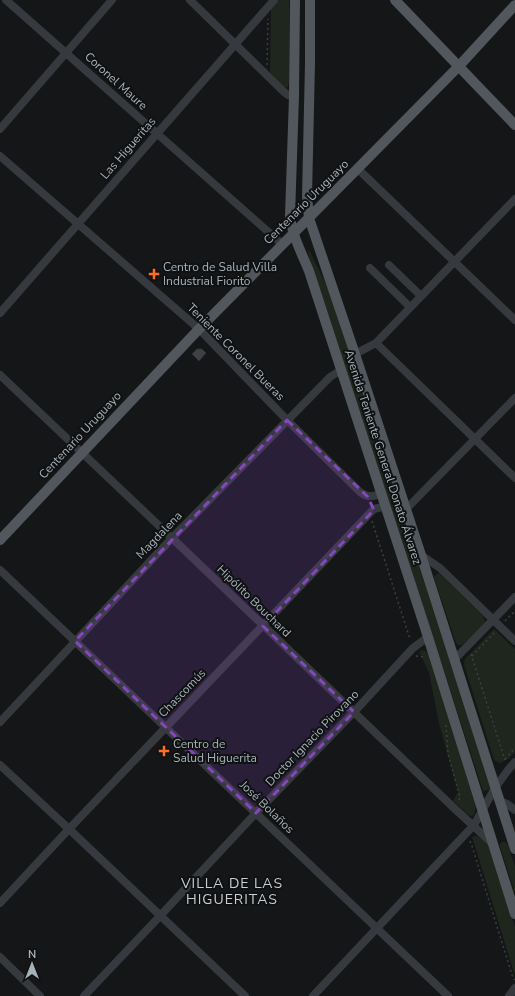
<svg xmlns="http://www.w3.org/2000/svg" width="515" height="996" viewBox="0 0 515 996" font-family="'Nunito Sans',sans-serif">
<style>
.green{fill:#1e261d}
.building{fill:#3f4245;stroke:#2f3033}
.lines{fill:none;stroke-linecap:round;stroke-linejoin:round}
.path{stroke:#3c4044;stroke-width:1.5;stroke-dasharray:2 3;stroke-linecap:butt}
.minor{stroke:#36393d;stroke-width:8}
.major{stroke:#51575c;stroke-width:10}
.marked{fill:#8447be;fill-opacity:0.2;stroke:#8447be;stroke-width:3;stroke-dasharray:8 5;stroke-linejoin:round}
.poi-dot{fill:#ff6e25;stroke:#101112;stroke-width:1.5}
.labels{text-anchor:middle;dominant-baseline:central;stroke-width:4;stroke-linejoin:round;paint-order:stroke}
.street-label{font-size:12px;fill:#a6b2b9;stroke:#101112}
.poi-label{font-size:12px;fill:#a6b2b9;stroke:#101112;text-anchor:start}
.quarter-label{font-size:14px;letter-spacing:1px;fill:#c7cfd4;stroke:#101112}
</style>
<rect width="100%" height="100%" fill="#151617"/>
<!-- green -->
<path class="green" d="M279,0H289V81L288,87L286,88L283,87L270,72L271,8Z
M308,251L310,252L331,294L490,785V789L488,790L483,791L482,788L308,253Z
M439,573L483,616L485,621L484,625L462,645H459L456,643L434,578L435,575Z
M494,629L515,649V752L508,759L500,763L495,761L493,757L464,665L465,659Z
M422,650L426,651L428,653L476,806L475,812L474,815L470,816L453,801L458,792L439,724L433,693L429,673L421,655L419,653Z
M474,836C480,836 485,840 488,845L515,927V976L474,843L472,838Z
M502,842H505L508,845L515,867V893L500,847V844Z"/>
<!-- building -->
<path class="building" d="M197,349H202L206,353L199,361L192,354Z"/>
<g class="lines">
<!-- path -->
<path class="path" d="M267,65L268,19
M372,521L410,639
M505,621L515,611
M471,654L505,760
M416,656L424,657
M472,656L494,633
M446,725L448,754L460,797L459,801
M505,759L515,748
M470,841L472,846L513,978L515,980"/>
<!-- minor -->
<path class="minor" d="M6,0L282,244
M190,0L284,92L288,95L294,96
M0,129L112,0
M0,156L199,329L287,420L360,492C368,498 373,497 382,493
M358,169L515,320
M389,265L421,296
M370,268L410,307
M0,313L274,0
M376,343L515,478
M355,354L376,343L515,199
M0,375L172,538L455,809L492,843
M406,509L414,501L515,398
M421,555L440,568L515,641
M0,570L448,996
M454,660L515,597
M0,722L172,538L330,377L341,370
M0,765L69,829L245,996
M500,801L507,804L515,810
M0,903L69,829L369,514L374,509L386,506
M0,957L40,996
M84,996L160,916L256,813L354,712L413,648L428,637
M313,996L474,825L495,788L508,770L515,762
M509,996L515,988"/>
<!-- major -->
<path class="major" d="M295,0L294,96L290,216C292,235 302,254 309,271L428,637L515,914
M310,0V63L307,196L309,218L355,354L421,555L515,849
M395,0L515,125
M0,540L199,329L459,66L515,5"/>
</g>
<!-- marked area -->
<path class="marked" d="M287,420L368,497L374,510L263,626L354,712L256,813L75,641Z"/>
<!-- markers -->
<g class="poi-dot">
<path d="M152 268h4v4h4v4h-4v4h-4v-4h-4v-4h4z"/>
<path d="M162 745h4v4h4v4h-4v4h-4v-4h-4v-4h4z"/>
</g>
<g class="labels">
<!-- street labels -->
<g class="street-label">
<text transform="translate(116 81) rotate(42)">Coronel Maure</text>
<text transform="translate(128 148) rotate(-49)">Las Higueritas</text>
<text transform="translate(306 202) rotate(-45)">Centenario Uruguayo</text>
<text transform="translate(236 352) rotate(45)">Teniente Coronel Bueras</text>
<text transform="translate(80 435) rotate(-47)">Centenario Uruguayo</text>
<text transform="translate(383 457) rotate(72)">Avenida Teniente General Donato Álvarez</text>
<text transform="translate(159 535) rotate(-46)">Magdalena</text>
<text transform="translate(254 601) rotate(44)">Hipólito Bouchard</text>
<text transform="translate(182 693) rotate(-46)">Chascomús</text>
<text transform="translate(312 738) rotate(-46)">Doctor Ignacio Pirovano</text>
<text transform="translate(267 807) rotate(44)">José Bolaños</text>
</g>
<!-- poi labels -->
<g class="poi-label">
<text x="163" y="267">Centro de Salud Villa<tspan x="163" dy="14">Industrial Fiorito</tspan></text>
<text x="173" y="744">Centro de<tspan x="173" dy="14">Salud Higuerita</tspan></text>
</g>
<!-- quarter labels -->
<g class="quarter-label">
<text x="232" y="883">VILLA DE LAS<tspan x="232" dy="16">HIGUERITAS</tspan></text>
</g>
</g>
<!-- north arrow -->
<g transform="translate(32 964)" stroke="#101112" stroke-width="3" paint-order="stroke">
<path d="M0-3L7 15L0 10L-7 15Z" fill="#a6b2b9"/>
<text y="-6" font-size="11" font-weight="bold" text-anchor="middle" fill="#a6b2b9">N</text>
</g>
</svg>
